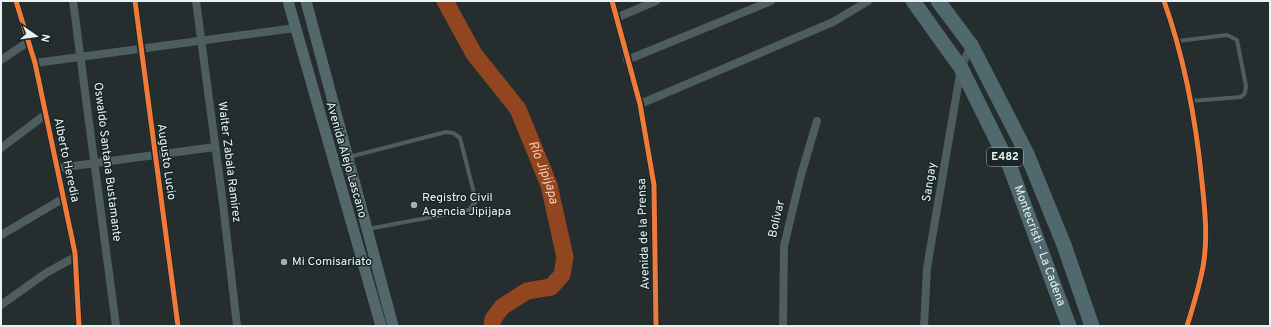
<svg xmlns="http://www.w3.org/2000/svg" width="1271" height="327" viewBox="0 0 1271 327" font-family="Overpass,sans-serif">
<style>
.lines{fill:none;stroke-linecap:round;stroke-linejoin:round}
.river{stroke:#92461f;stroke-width:17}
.lane{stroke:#4d5d60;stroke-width:4}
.street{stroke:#4d5d60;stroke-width:8}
.secondary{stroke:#53686a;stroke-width:11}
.highway{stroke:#50696e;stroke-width:15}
.cycleway-casing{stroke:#182628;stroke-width:8}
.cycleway{stroke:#f17a3a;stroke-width:5}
.poi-dot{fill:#a5aeaf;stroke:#182628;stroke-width:1.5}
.labels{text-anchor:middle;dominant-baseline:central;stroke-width:3;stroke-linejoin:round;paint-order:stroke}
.shield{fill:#182628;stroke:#abb6b7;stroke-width:1}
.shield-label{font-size:11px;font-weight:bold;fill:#eaf3f4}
.street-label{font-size:12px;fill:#eaf3f4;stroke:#182628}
.poi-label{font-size:12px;fill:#eaf3f4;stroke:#182628;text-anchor:start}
.water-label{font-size:13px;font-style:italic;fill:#feceb9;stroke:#182628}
</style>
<rect width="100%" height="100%" fill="#262d2e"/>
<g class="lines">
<!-- river -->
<path class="river" id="s1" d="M445,1L474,54L518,109L549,185L565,257L562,275L551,287L527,291L502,307L493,319L492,326"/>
<!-- lane -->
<path class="lane" d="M1178,41L1227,35L1237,40L1246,86L1245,93L1241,97L1190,101
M349,157L446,132L453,133L460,138L476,201L469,210L368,229"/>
<!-- street -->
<path class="street" d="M16,1L35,63L75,253L79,326
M73,1L116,326
M135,1L178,326
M196,1L223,204L237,326
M612,1L640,104L654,185L656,326
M1164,1C1185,60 1196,121 1202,182C1205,211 1208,239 1203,267C1199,287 1193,307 1187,326
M616,18L656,1
M1,60L28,42
M627,60L771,1
M35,63L295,28
M640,104L833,22L868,1
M1,148L46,114
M58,168L215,147
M1,235L64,198
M1,305L46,273L75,257
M783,326L784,246L801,175L817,121
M924,326L927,268L961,68L971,45"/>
<!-- secondary -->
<path class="secondary" d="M288,1L381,326
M306,1L393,326"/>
<!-- highway -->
<g class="highway">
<path id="s2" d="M913,1L961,68L1010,167L1069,326"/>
<path d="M938,1L971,45L1027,154L1064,245L1092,326"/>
</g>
<!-- cycleway casing -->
<g class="cycleway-casing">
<path id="cycleway" d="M16,1L35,63L75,253L79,326
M135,1L178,326
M612,1L640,104L654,185L656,326
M1164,1C1185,60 1196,121 1202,182C1205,211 1208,239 1203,267C1199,287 1193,307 1187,326"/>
</g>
<!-- cycleway -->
<use href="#cycleway" class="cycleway"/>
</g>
<!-- markers -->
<g class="poi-dot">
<circle cx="414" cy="205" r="4"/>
<circle cx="284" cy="262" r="4"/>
</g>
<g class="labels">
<!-- shield labels -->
<rect class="shield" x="987" y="148" width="36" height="18" rx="3"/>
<g class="shield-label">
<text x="1005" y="157">E482</text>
</g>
<!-- street labels -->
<g class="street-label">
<text transform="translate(66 160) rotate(78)">Alberto Heredia</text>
<text transform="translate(346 160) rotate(74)">Avenida Alejo Lascano</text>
<text transform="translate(107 162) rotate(83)">Oswaldo Santana Bustamante</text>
<text transform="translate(166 162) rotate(82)">Augusto Lucio</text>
<text transform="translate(229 162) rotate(83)">Walter Zabala Ramirez</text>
<text transform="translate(930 182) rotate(-81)">Sangay</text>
<text transform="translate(777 219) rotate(-77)">Bolívar</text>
<text transform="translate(644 234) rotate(-92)">Avenida de la Prensa</text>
<text stroke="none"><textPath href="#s2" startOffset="277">Montecristi - La Cadena</textPath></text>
</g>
<!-- poi labels -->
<g class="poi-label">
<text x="422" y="198">Registro Civil<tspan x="422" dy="14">Agencia Jipijapa</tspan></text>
<text x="292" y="262">Mi Comisariato</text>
</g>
<!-- water labels -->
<g class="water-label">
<text stroke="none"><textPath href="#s1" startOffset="199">Río Jipijapa</textPath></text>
</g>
</g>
<!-- border -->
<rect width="1271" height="327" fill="none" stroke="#eaf3f4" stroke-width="4"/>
<!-- north arrow -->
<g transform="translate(36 36) rotate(103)" stroke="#182628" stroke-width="3" paint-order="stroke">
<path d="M0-3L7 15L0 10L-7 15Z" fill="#eaf3f4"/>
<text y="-6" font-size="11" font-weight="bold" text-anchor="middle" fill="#eaf3f4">N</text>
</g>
</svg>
